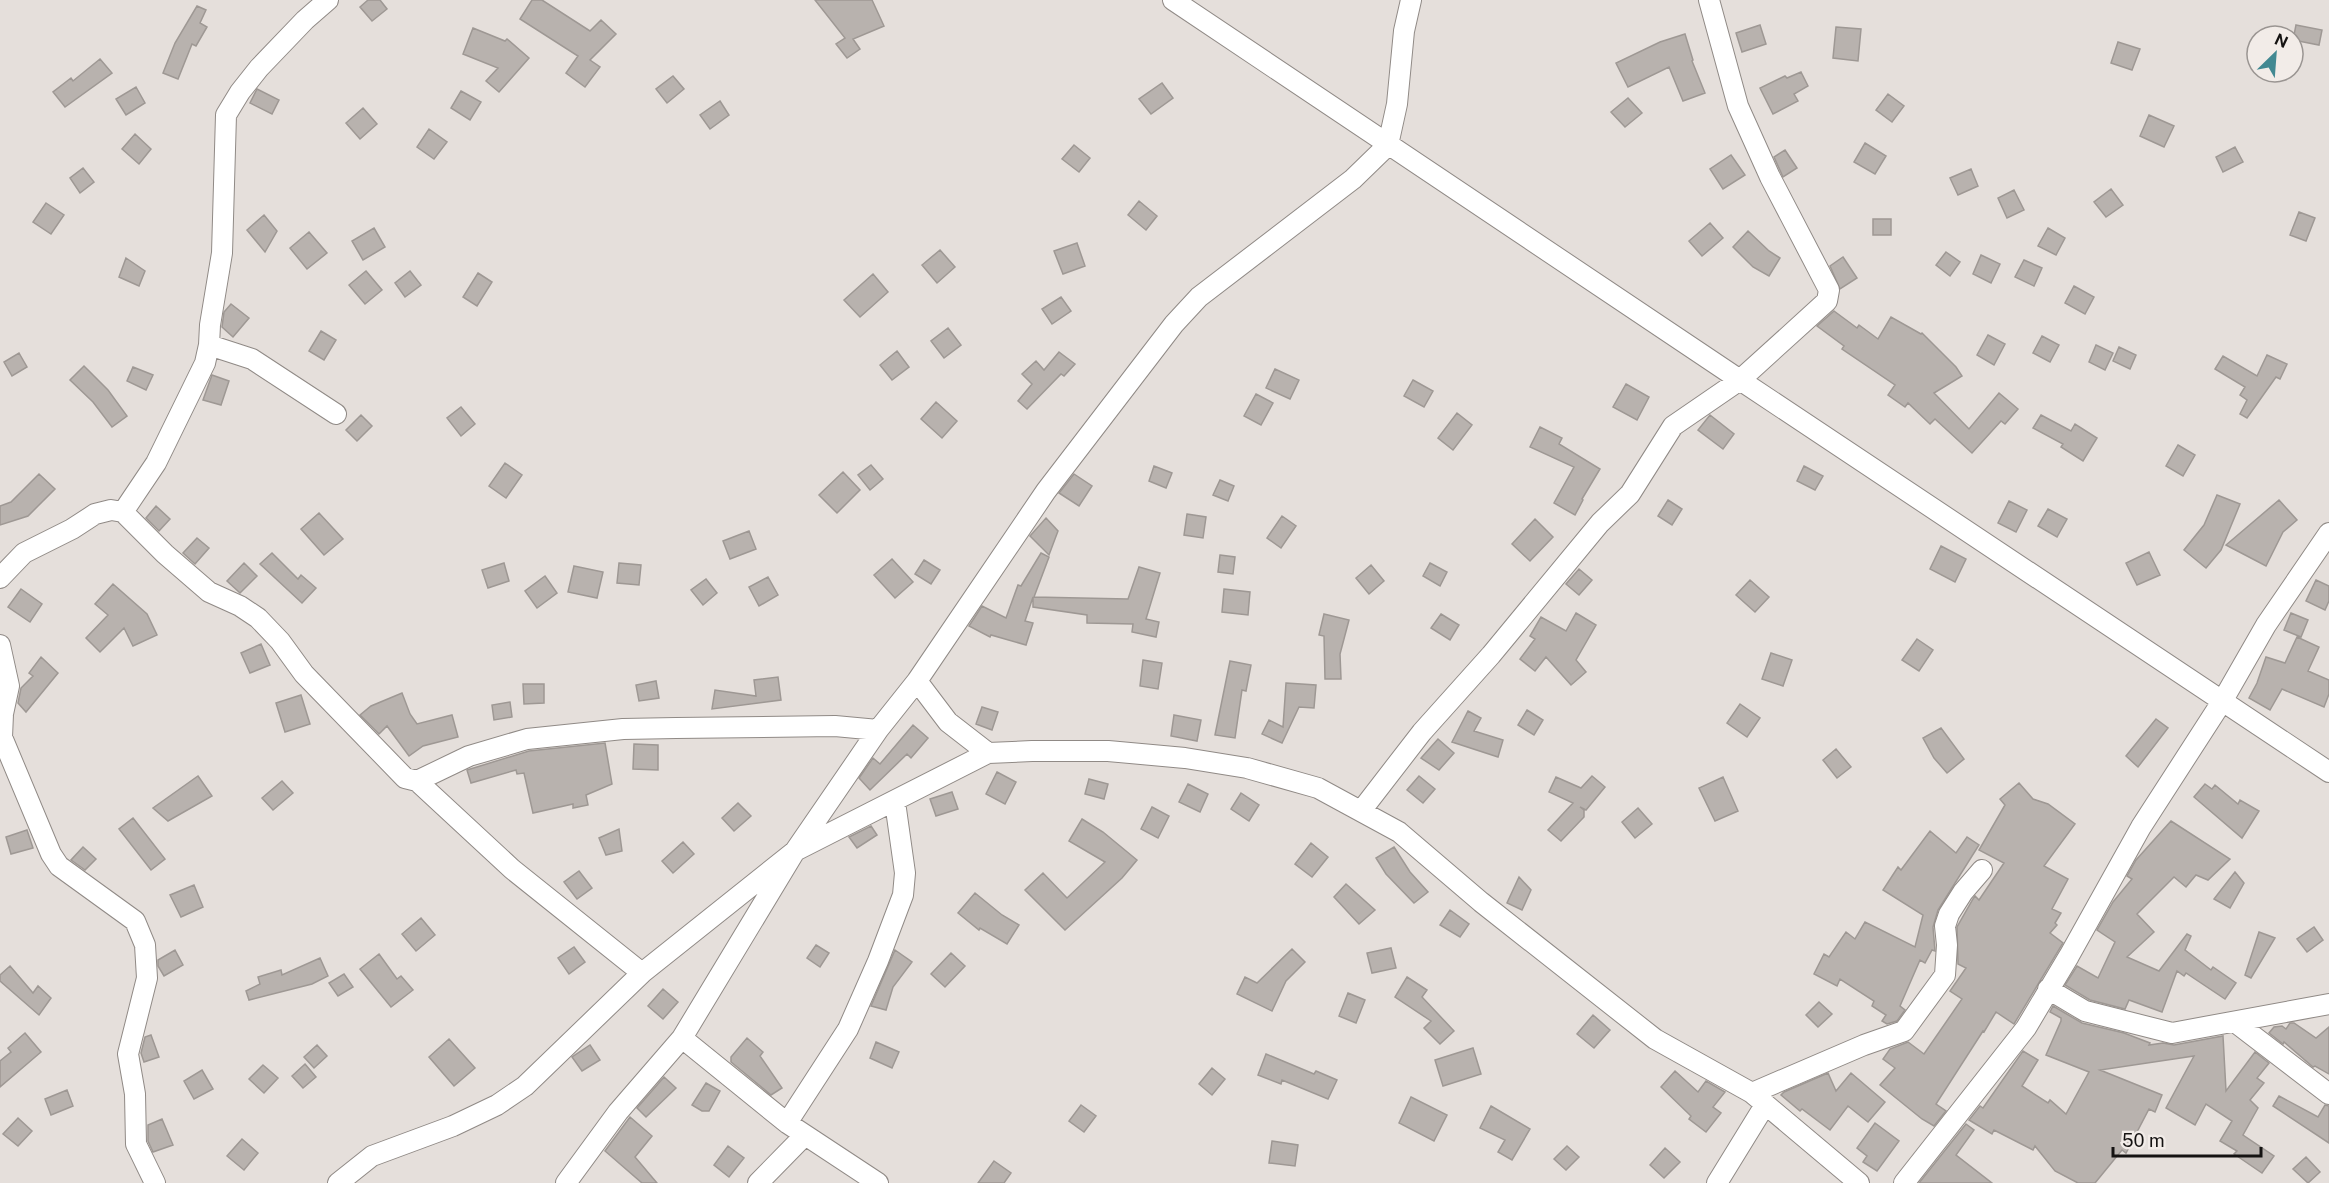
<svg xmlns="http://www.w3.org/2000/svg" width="2329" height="1183" viewBox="0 0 2329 1183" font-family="'Public Sans',sans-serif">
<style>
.building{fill:#b8b2ae;stroke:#9e9894;stroke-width:1.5}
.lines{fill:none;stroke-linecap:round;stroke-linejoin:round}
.minor-casing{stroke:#908a86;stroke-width:22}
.minor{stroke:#fff;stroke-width:20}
</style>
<rect width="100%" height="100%" fill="#e5dfdb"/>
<!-- building -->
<path class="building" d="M368,0H380L387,9L372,21L360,7Z
M532,0H542L590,31L601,20L616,34L590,60L600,67L585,87L566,73L578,56L520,19Z
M815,0H872L884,26L853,39L860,49L847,58L836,44L845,38Z
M197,6L206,10L200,23L207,27L196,46L192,44L178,79L163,73L175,43Z
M1760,25L1766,44L1742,52L1736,33Z
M2296,25L2322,30L2319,45L2293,40Z
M1836,27L1861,29L1858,61L1833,58Z
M473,28L505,41L507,39L529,58L499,92L486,81L498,68L463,54Z
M1685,34L1693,60L1692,61L1705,93L1683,101L1669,67L1628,87L1616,63L1660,42Z
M2118,42L2140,49L2132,70L2111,63Z
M100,59L112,73L65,107L53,92L71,78L73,81Z
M1801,72L1808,86L1794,94L1798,101L1773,114L1760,88L1785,76L1787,78Z
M673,76L684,89L667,103L656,89Z
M1162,83L1173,98L1151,114L1139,99Z
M136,87L145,103L126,115L116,99Z
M257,89L279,100L272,114L250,103Z
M461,91L481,102L470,120L451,108Z
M1888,94L1904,106L1892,122L1876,110Z
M1628,98L1642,113L1625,127L1611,112Z
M720,101L729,115L710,129L700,115Z
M363,108L377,124L360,139L346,123Z
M2149,115L2174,126L2164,147L2140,136Z
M429,129L447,142L434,159L417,147Z
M135,134L151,149L139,164L122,149Z
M1865,143L1886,156L1875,174L1854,162Z
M1074,145L1090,158L1079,172L1062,159Z
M2235,147L2243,162L2223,172L2216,157Z
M1785,150L1797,168L1783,177L1774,157Z
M1731,155L1745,175L1723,189L1710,169Z
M83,168L94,182L80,193L70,178Z
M1971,169L1978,186L1958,195L1950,178Z
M2111,189L2123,205L2106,217L2094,202Z
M2014,190L2024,210L2007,218L1998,198Z
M1139,201L1157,216L1146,230L1128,215Z
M46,203L64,215L51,234L33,222Z
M2299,212L2315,218L2306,241L2290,235Z
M264,215L277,231L265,252L247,230Z
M1873,219H1891V235H1873Z
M1710,223L1723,238L1702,256L1689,241Z
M374,228L385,247L363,260L352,241Z
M2048,228L2065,238L2056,255L2038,246Z
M1748,231L1769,251L1780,258L1769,276L1753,267L1733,247Z
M309,232L327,253L307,269L290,248Z
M1077,243L1085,266L1063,274L1054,251Z
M940,250L955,267L937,283L922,265Z
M1946,252L1960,262L1950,276L1936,265Z
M1981,255L2000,264L1991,283L1973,274Z
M1843,257L1857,278L1840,289L1830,266Z
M126,258L145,271L139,286L119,277Z
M2024,260L2042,268L2034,286L2015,277Z
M366,271L382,290L365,304L349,285Z
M410,271L421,285L405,297L395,283Z
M478,273L492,282L477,306L463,297Z
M873,274L888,292L860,317L844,300Z
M2074,286L2094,297L2085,314L2065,303Z
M1061,297L1071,311L1052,324L1042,309Z
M231,304L249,318L233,337L222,327L224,312Z
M1834,311L1857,328L1859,325L1878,339L1891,317L1921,334L1922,333L1956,367L1962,376L1934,393L1969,429L1999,393L2018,409L2005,424L2001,421L1972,453L1935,419L1930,424L1908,403L1905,407L1888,395L1895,385L1842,349L1844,346L1817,326Z
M948,328L961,345L944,358L931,341Z
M321,331L336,340L324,360L309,351Z
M1988,335L2005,344L1994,365L1977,355Z
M2042,336L2059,345L2050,362L2033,353Z
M2096,345L2113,353L2105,370L2089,362Z
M2119,347L2136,355L2130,369L2113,361Z
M897,351L909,367L892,380L880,365Z
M1059,352L1075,364L1064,376L1061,374L1027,409L1018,401L1032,384L1022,374L1036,361L1044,370Z
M19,353L27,367L12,376L4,362Z
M2267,355L2287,364L2280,379L2276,377L2247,418L2240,414L2247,400L2240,395L2245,387L2215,369L2223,356L2257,376Z
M84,366L108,390L127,416L112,427L93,402L70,380Z
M133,367L153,375L146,390L127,381Z
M1275,369L1299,380L1290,399L1266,388Z
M212,375L229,381L221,405L203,400Z
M1413,380L1433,391L1424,407L1404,396Z
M1626,384L1649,397L1637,420L1613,407Z
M1256,394L1273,403L1261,425L1244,416Z
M936,402L957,421L942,438L921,419Z
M461,407L475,424L461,436L447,418Z
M1457,413L1472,425L1453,450L1438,438Z
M361,415L372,426L357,441L346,430Z
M1710,415L1734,434L1723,449L1698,430Z
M2041,415L2071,431L2075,424L2097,438L2083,461L2061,447L2063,444L2033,428Z
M1540,427L1562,438L1559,444L1600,469L1582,499L1583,500L1575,515L1554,503L1574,467L1530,447Z
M2178,445L2195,455L2183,476L2166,466Z
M505,463L522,475L506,498L489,486Z
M871,465L883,479L870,490L858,475Z
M1154,466L1172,473L1166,488L1149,481Z
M1804,466L1823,476L1815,490L1797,481Z
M843,472L860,490L837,513L819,495Z
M39,474L55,489L28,516L0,525V506L11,502Z
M1074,474L1092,486L1079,506L1059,493Z
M1220,480L1234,486L1228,501L1213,495Z
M2217,495L2240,504L2221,550L2206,568L2184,550L2204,525Z
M1668,500L1682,509L1672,525L1658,516Z
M2279,500L2297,520L2283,532L2266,566L2226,545Z
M2009,501L2027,510L2016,532L1998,523Z
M156,506L170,519L159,531L146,518Z
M2048,509L2067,519L2057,537L2038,526Z
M319,513L343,539L324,555L301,529Z
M1187,514L1206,517L1203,538L1184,535Z
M1282,516L1296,526L1281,548L1267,538Z
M1046,518L1058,531L1049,555L1030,536Z
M1535,519L1553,537L1530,561L1512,544Z
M749,531L756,549L730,559L723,541Z
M197,538L209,548L195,564L183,553Z
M1941,546L1966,559L1955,582L1930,569Z
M2149,552L2160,575L2137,585L2126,563Z
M272,553L298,579L301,575L316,588L302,603L260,564Z
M1041,553L1049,557L1034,597L1128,599L1139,567L1160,573L1146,619L1159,622L1156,637L1132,632L1133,624L1087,623V615L1033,607V597L1025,621L1033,623L1026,645L991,635L990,637L969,626L982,606L1006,618L1018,585L1021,586Z
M1220,555L1235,557L1233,574L1218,572Z
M892,559L913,582L895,598L874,575Z
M924,560L940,570L931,584L915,574Z
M244,563L257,576L240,593L227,581Z
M504,563L509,581L488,588L482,570Z
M619,563L641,565L639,585L617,583Z
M1430,563L1447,572L1440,586L1423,576Z
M1371,565L1384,581L1369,594L1356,578Z
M574,566L603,572L597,598L568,592Z
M1579,569L1592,580L1579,595L1566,584Z
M545,576L557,593L537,608L525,591Z
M768,577L778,595L759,606L749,587Z
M706,579L717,593L703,605L691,590Z
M1750,580L1769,597L1755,612L1736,595Z
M2316,580L2329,586V601L2325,610L2306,601Z
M113,584L147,614L157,635L133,646L124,628L100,652L86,638L108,615L95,604Z
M21,589L42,604L30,622L8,607Z
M1224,589L1250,592L1248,615L1222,612Z
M1576,613L1596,625L1576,660L1586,672L1571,685L1546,657L1535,671L1520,659L1535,639L1530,636L1541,617L1566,631Z
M2291,613L2308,620L2301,637L2284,630Z
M1324,614L1349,620L1340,654L1341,679H1325L1324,636L1319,635Z
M1441,614L1459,625L1450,640L1431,628Z
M2297,637L2319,647L2308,671L2329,680V694L2324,707L2282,689L2270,710L2249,698L2257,683L2266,657L2285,663Z
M1917,639L1933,650L1919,671L1902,660Z
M261,644L270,665L250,673L241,653Z
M1771,653L1792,660L1783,686L1762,679Z
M41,657L58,673L26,712L18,703L21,688L33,676L29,673Z
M1143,660L1162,663L1158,689L1140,686Z
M1230,661L1251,665L1246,691L1242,690L1235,738L1215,735Z
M778,677L781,700L712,709L715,690L756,696L754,680Z
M656,681L659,698L639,701L636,685Z
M1286,683L1316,685L1314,708L1299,707L1282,743L1262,734L1269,720L1283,727Z
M523,684H544V703L524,704Z
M402,693L410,714L417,724L452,715L458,737L423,746L409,756L387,726L379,734L360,715L371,706Z
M301,695L310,724L285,732L276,703Z
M510,702L512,717L494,720L492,705Z
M1740,704L1760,718L1747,737L1727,723Z
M982,707L998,712L992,730L976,724Z
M1527,710L1543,720L1534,735L1518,725Z
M1468,711L1481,718L1474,731L1503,740L1498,757L1452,742Z
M1174,715L1201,720L1197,741L1171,736Z
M2156,719L2168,728L2138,767L2126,756Z
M913,725L928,738L911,758L907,754L870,790L859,778L873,758L880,764Z
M1941,728L1964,759L1947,773L1934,758L1923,738Z
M1438,739L1454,753L1439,770L1421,758Z
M605,743L612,784L586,795L588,805L573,808V804L533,813L524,773L517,774L516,770L471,783L467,770L529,751Z
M634,744L658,745V770L633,769Z
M1836,749L1851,767L1837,778L1823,760Z
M997,772L1016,782L1005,804L986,794Z
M198,776L212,796L168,821L153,808Z
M1419,776L1435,789L1423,803L1407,790Z
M1592,776L1605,787L1586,810L1580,807L1584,810V817L1561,841L1548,830L1573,803L1549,792L1556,777L1581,788Z
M1723,777L1738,811L1715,821L1699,788Z
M1089,779L1108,784L1104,799L1085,794Z
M282,781L293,793L273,810L262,798Z
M2019,783L2033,799L2048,804L2075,824L2044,866L2068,879L2052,909L2061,913L2055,923L2057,925L2050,933L2063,943L2014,1024L1996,1012L1984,1032L1983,1031L1936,1104L1946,1111L1934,1126L1922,1119L1880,1085L1895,1068L1883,1059L1890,1049L1908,1042L1924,1054L1962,999L1950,991L1966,968L1958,964L1957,927L1973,899L1975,896L1979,900L2004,863L1979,850L2005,805L2000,799Z
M1188,784L1208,794L1200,812L1179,802Z
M2205,784L2212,789L2215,785L2238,804L2240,800L2259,811L2242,838L2194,797Z
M952,792L958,809L936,816L930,799Z
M1241,793L1259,805L1249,821L1231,809Z
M738,803L751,816L734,831L722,818Z
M1152,807L1169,816L1158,838L1141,829Z
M1638,808L1652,824L1635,838L1622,822Z
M133,818L165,859L151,870L119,829Z
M1082,819L1103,832L1137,860L1122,878L1065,930L1025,890L1043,873L1067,898L1105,862L1069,841Z
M2171,821L2230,859L2208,880L2196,875L2186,887L2174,877L2137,914L2154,932L2127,957L2159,971L2187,934L2191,936L2185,950L2211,970L2213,967L2236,983L2225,999L2186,973L2184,976L2177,971L2162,1012L2129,1000L2125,1009L2090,1000L2065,985L2077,966L2098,978L2115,942L2097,930L2113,902L2132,879L2127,876L2136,860Z
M871,826L877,835L857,848L849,837Z
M619,829L622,851L606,855L599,838Z
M27,830L33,848L11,854L6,837Z
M1930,831L1956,853L1967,837L1979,845L1938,910L1933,927L1935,951L1932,950L1925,963L1920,960L1900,1006L1905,1010L1897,1021L1887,1024L1882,1021L1886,1015L1872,1006L1874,1001L1840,979L1837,986L1814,974L1824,954L1829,957L1846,932L1855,939L1865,922L1915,947L1923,915L1883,890L1898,867L1901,870Z
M683,842L694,854L673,873L662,861Z
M1311,843L1328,857L1312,877L1295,864Z
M83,847L96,859L85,870L71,860Z
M1394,847L1410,872L1428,892L1414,903L1386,874L1376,858Z
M579,871L592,888L577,899L564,882Z
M2235,872L2244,883L2230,908L2214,899Z
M1519,877L1531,890L1522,910L1507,903Z
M1346,884L1375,910L1359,924L1334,897Z
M194,885L203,907L181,917L170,895Z
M975,893L1002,915L1019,925L1007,944L980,928L979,930L958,913Z
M1450,910L1469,924L1460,937L1440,925Z
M421,918L435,935L416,951L402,934Z
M2314,927L2323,940L2307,952L2297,939Z
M2259,932L2275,938L2251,978L2245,975Z
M816,945L829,953L820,967L807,958Z
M574,947L585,962L569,974L558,958Z
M1391,948L1396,968L1372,973L1367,953Z
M1292,949L1305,962L1286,981L1272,1011L1237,994L1245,977L1257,983Z
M175,950L183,965L164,976L158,966V960Z
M895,950L912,962L893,987L886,1010L871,1006Z
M951,953L965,966L945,987L931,974Z
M379,954L397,979L401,976L413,990L391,1007L360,969Z
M320,958L328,976L312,984L249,1000L246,991L260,984L258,977L281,970L282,975Z
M10,966L33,993L38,986L51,998L39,1015L0,981V975Z
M344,974L353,987L338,996L329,983Z
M1407,977L1427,990L1422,997L1454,1031L1440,1044L1424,1028L1431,1021L1395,997Z
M663,989L678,1002L663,1019L648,1006Z
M1348,993L1365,1000L1356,1023L1339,1016Z
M1819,1002L1832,1014L1818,1027L1806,1015Z
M2053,1006L2082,1023L2124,1033L2150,1043L2149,1045L2163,1043L2174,1045L2223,1036L2226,1091L2255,1052L2269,1063L2257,1078L2264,1083L2250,1100L2258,1108L2243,1135L2274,1156L2262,1173L2234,1154L2237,1151L2220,1141L2232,1121L2206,1104L2195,1125L2166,1108L2194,1056L2100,1070L2162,1095L2155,1112L2149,1109L2126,1153L2122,1150L2095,1183H2078L2055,1171L2035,1146L2033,1150L1994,1130L1992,1134L1969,1120L1980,1106L1983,1108L2023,1051L2038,1060L2022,1086L2048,1103L2050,1100L2066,1114L2089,1072L2046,1055L2061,1021V1018L2050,1012Z
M1593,1015L1610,1030L1594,1048L1577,1034Z
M2290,1023H2294L2316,1038L2329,1027V1074L2315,1066L2313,1067L2284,1042L2283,1044L2269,1033L2274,1027L2282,1026L2286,1029Z
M25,1033L41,1052L0,1087V1061L11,1052L8,1048Z
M151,1035L159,1057L144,1062L141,1053L145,1037Z
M747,1038L763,1052L760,1056L782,1088L771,1095L731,1062V1057Z
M449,1039L475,1068L454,1086L429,1057Z
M876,1042L899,1052L892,1068L870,1058Z
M317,1045L327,1056L314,1068L304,1057Z
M590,1045L600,1060L582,1071L572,1057Z
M1473,1048L1481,1074L1443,1086L1435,1060Z
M1266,1054L1314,1074L1316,1071L1337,1080L1328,1099L1282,1080L1281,1084L1258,1075Z
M305,1064L316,1077L303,1088L292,1076Z
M263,1065L278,1078L264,1093L249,1079Z
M1212,1068L1225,1079L1212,1095L1199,1084Z
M202,1070L213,1089L194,1099L184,1081Z
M1675,1071L1698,1092L1706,1081L1725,1092L1713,1107L1721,1113L1706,1132L1689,1119L1691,1116L1661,1087Z
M1828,1073L1836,1091L1851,1073L1885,1102L1868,1122L1848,1106L1830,1130L1802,1109L1800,1111L1781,1095L1784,1092Z
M664,1077L676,1088L646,1117L637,1108Z
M706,1083L720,1091L709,1111H702L692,1105Z
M67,1090L73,1106L51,1115L45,1099Z
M2279,1096L2318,1117L2325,1105L2329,1106V1143L2273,1106Z
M1411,1097L1447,1115L1434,1141L1399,1123Z
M1081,1105L1096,1116L1084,1132L1069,1121Z
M1491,1106L1530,1129L1512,1160L1498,1152L1505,1140L1480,1128Z
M630,1117L652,1136L635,1157L657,1183H642L605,1151Z
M18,1118L32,1131L18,1146L3,1134Z
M162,1119L173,1145L153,1152L148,1141V1125Z
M1875,1123L1899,1141L1877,1171L1863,1162L1867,1156L1857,1148Z
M1966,1124L1974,1130L1956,1155L1992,1183H1919Z
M242,1139L258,1153L244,1170L227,1156Z
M1272,1141L1298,1145L1295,1166L1269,1163Z
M728,1146L744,1158L729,1177L714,1165Z
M1567,1146L1579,1157L1566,1170L1554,1159Z
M1665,1148L1680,1162L1664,1178L1650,1165Z
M2306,1157L2320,1172L2308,1183L2293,1169Z
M994,1161L1011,1173L1004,1183H978Z"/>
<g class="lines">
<!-- minor casing -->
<g class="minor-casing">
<path id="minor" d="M1173,0L1740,380L2329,772
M209,345L252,359L336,414
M123,512L156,463L205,363L209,345L210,325L222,253L226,115L240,92L259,68L305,20L328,0
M0,578L24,553L72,529L95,514L111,510L123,512L165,554L209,592L240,606L258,618L280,641L304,674L405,778L417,781L512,869L642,973
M0,645L9,686L3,714L2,737L51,854L59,866L135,921L145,945L147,978L128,1054L135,1094L136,1144L155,1183
M917,681L948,722L988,753
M417,781L469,756L527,739L623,729L676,728L835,726L878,730
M1361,811L1422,732L1491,655L1600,523L1630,494L1673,426L1740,380L1827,301L1829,290L1770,177L1738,106L1709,0
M2048,989L2085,1011L2172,1033L2329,1004
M2235,1022L2329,1094
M682,1038L787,1123L878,1183
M1752,1093L1864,1045L1904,1031L1945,975L1947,945L1945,926L1949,914L1963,892L1982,870
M787,1123L848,1029L878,961L903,895L905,873L895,802
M338,1183L372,1156L453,1126L497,1105L525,1086L642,973L795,851L988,753L1032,751H1108L1185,758L1247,768L1318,788L1399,832L1481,902L1655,1039L1752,1093L1859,1183
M566,1183L618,1112L682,1038L795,851L878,730L917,681L1046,491L1174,324L1199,297L1353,179L1388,145L1397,104L1404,31L1411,0
M758,1183L805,1135
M1717,1183L1765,1105
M1904,1183L2026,1028L2069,956L2141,827L2223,700L2266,625L2329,533"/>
</g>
<!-- minor -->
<use href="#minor" class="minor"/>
</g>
<!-- north arrow -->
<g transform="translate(2275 54) rotate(25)"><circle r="28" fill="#f2ece8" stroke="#9a9592" stroke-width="1.5"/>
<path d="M0-4.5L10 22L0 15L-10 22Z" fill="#428992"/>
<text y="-9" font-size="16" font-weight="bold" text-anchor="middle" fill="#151312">N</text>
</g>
<!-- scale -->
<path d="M2113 1147v9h148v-9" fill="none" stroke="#151312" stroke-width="3"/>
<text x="2122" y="1147" font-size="18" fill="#151312" stroke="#f2ece8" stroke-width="4.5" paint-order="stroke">50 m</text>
</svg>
